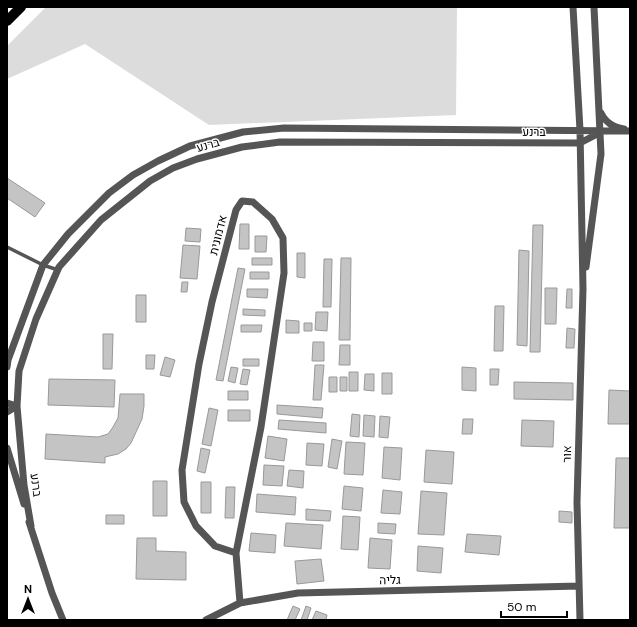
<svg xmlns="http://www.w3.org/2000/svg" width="637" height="627" viewBox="0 0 637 627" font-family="'DM Sans',Heebo,sans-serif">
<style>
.green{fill:#dcdcdc}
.building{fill:#c4c4c4;stroke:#999}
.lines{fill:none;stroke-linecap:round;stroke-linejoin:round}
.lane{stroke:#555;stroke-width:3.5}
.street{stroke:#555;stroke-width:7}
.primary{stroke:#000;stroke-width:10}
.labels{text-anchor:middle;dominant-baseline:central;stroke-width:3;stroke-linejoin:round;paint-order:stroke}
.street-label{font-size:12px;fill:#000;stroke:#fff}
</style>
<rect width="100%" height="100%" fill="#fff"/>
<!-- green -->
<path class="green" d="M46,7H457L456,115L209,125L85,44L7,79V46Z"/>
<!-- building -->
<path class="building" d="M7,178L45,203L35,217L7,198Z
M240,224H249V249H239Z
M533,225H543L540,352H530Z
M186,228L201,229L200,242L185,241Z
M255,236H267L266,252H255Z
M183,245L200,246L197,279L180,278Z
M519,250L529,251L527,346L517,345Z
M297,253H305V278L297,277Z
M252,258H272V265H252Z
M341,258H351L350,340H339Z
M324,259H332L331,307H323Z
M238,268L245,269L223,381L216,380Z
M250,272H269V279H250Z
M182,282H188L187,292H181Z
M545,288H557L556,324H545Z
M247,289H268L267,298L247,297Z
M567,289H572V308H566Z
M136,295H146V322H136Z
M495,306H504L503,351H494Z
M243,309L265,310V316L243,315Z
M316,312H328L327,331L315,330Z
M286,320L299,321V333H286Z
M304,323H312V331H304Z
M241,325H262L261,332H241Z
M567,328L575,329L574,348H566Z
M103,334H113L112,369H103Z
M313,342H324V361H312Z
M340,345H350V365H339Z
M146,355H155L154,369H146Z
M165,357L175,360L170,377L160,375Z
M243,359H259V366H243Z
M315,365H324L321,400H313Z
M231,367L238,368L235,383L228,381Z
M462,367L476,368V391L462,390Z
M243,369L250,370L247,385L240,384Z
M490,369H499L498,385H490Z
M349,372H358V391H349Z
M382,373H392V394H382Z
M365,374H374V391L364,390Z
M329,377H337V392H329Z
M340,377H347V391H340Z
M49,379L115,380L114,407L48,405Z
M514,382L573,383V400L514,399Z
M609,390L630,391V424H608Z
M228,391H248V400H228Z
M120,394H144V406L142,419L131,443L126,449L118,454L105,457V463L45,459L46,434L98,437L108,434L113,427L118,418Z
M277,405L323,408L322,418L277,414Z
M209,408L218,410L211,446L202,444Z
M228,410H250V421H228Z
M352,414L360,415L359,437L350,436Z
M364,415L375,416L374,437L363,436Z
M380,416L390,417L388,438L379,437Z
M463,419H473L472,434H462Z
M279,420L326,423V433L278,429Z
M522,420L554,421L553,447L521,446Z
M268,436L287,439L284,461L265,458Z
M332,439L342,441L337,469L328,467Z
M346,442L365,443L363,475L344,474Z
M307,443L324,444L322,466L306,465Z
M384,447L402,448L400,480L382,478Z
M201,448L210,450L205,473L197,471Z
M426,450L454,452L452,484L424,482Z
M616,458H630V528H614Z
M264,465L284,466L282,486L263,485Z
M289,470L304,471L303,488L287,486Z
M153,481H167V516H153Z
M201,482H211V513H201Z
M344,486L363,488L361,511L342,509Z
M226,487H235L234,518H225Z
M383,490L402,492L400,514L381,513Z
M421,491L447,493L444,535L418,534Z
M257,494L296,497L295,515L256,512Z
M306,509L331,511L330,521L306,520Z
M559,511L572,512V523L559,522Z
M106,515H124V524H106Z
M343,516L360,517L358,550L341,549Z
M286,523L323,525L321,549L284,546Z
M378,523L396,524L395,534L378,533Z
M251,533L276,535L275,553L249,551Z
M467,534L501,536L499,555L465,552Z
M137,538H156V551L186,552V580L136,579Z
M370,538L392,540L390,569L368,568Z
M418,546L443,548L441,573L417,571Z
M321,559L324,581L297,584L295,561Z
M293,606L300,609L295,620H287Z
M306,606L311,608L307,620H301Z
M316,611L327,615L326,620H312Z"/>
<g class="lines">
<!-- lane -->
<path class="lane" d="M7,247L43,265L58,270"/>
<!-- street -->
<path class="street" d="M573,7L580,130L583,289L577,502L580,620
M601,113C606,123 613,127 624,129
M586,267L601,154L594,7
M7,367L8,360L43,265L68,234L109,193L133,175L158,161L190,146L243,132L284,128L630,131
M7,403L17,406
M7,412L17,406
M7,448L24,504
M29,522L52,593L63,620
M31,526L24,485L17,406L19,371L36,319L59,267L101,220L150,181L173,168L197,159L242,147L280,142L580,143L601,132
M236,553L215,546L196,526L184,502L182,470L199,364L212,302L236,210L242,201L253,202L272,219L283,238L284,273L261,427L236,553L240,603
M206,620L240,603L298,593L579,586"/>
<!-- primary -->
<path class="primary" d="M7,21L21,7"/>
</g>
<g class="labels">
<!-- street labels -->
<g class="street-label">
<text x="534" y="132">ברנע</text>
<text transform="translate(208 145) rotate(-16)">ברנע</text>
<text transform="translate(218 235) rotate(-76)">אדמונית</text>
<text transform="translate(567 454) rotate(-88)">אור</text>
<text transform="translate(36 485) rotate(83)">ברנע</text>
<text transform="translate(390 580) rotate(-1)">גליה</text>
</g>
</g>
<!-- border -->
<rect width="637" height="627" fill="none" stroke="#000000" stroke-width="16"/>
<!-- north arrow -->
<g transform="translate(28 599)" stroke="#ffffff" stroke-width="3" paint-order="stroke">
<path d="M0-3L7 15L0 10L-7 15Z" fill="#000000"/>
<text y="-6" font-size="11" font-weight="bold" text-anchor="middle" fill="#000000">N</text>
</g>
<!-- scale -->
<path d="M501 611v6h66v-6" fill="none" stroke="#000000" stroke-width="2"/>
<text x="507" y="611" font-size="12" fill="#000000" stroke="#ffffff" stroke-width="3" paint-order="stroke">50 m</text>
</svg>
